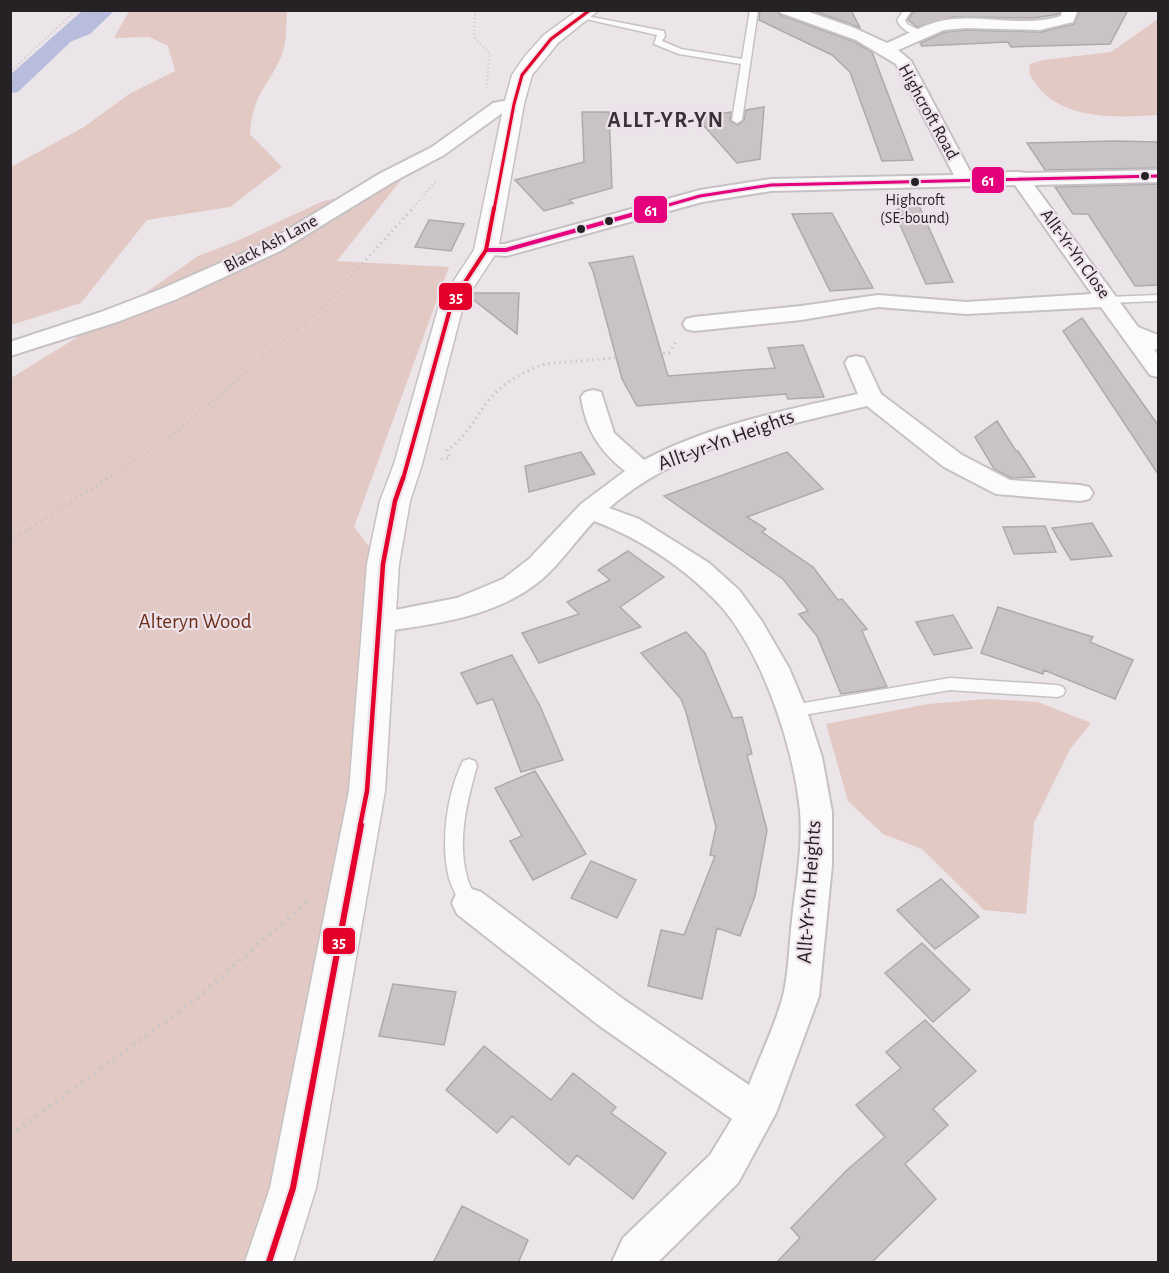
<svg xmlns="http://www.w3.org/2000/svg" width="1169" height="1273" viewBox="0 0 1169 1273" font-family="'Alegreya Sans',sans-serif">
<style>
.green{fill:#e3c9c3}
.water{fill:#b8bcdd}
.lines{fill:none;stroke-linecap:round;stroke-linejoin:round}
.canal{fill:#b8bcdd;fill-rule:evenodd}
.building{fill:#c9c3c6;stroke:#aea9ab;stroke-width:1.5}
.service-casing{stroke:#c6c1c4;stroke-width:3}
.minor-casing{stroke:#c6c1c4;stroke-width:4}
.tertiary-casing{stroke:#c6c1c4;stroke-width:3}
.path-far3{stroke:#c9c6c8;stroke-width:2;stroke-dasharray:1 3;stroke-linecap:butt}
.path-far2{stroke:#c9c6c8;stroke-width:3;stroke-dasharray:1.5 4;stroke-linecap:butt}
.path-far1{stroke:#c9c6c8;stroke-width:4;stroke-dasharray:1.5 4.5;stroke-linecap:butt}
.path{stroke:#c9c6c8;stroke-width:4.5;stroke-dasharray:2 6;stroke-linecap:butt}
.service{fill:#fcfbfc;fill-rule:evenodd}
.minor{fill:#fcfbfc;fill-rule:evenodd}
.tertiary{fill:#fcfbfc;fill-rule:evenodd}
.bus-1-far1-casing{stroke:#eee2ea;stroke-width:6}
.bus-1-casing{stroke:#eee2ea;stroke-width:8}
.bus-2-far3-casing{stroke:#eee2ea;stroke-width:6}
.bus-2-far2-casing{stroke:#eee2ea;stroke-width:8}
.bus-2-far1-casing{stroke:#eee2ea;stroke-width:9}
.bus-2-casing{stroke:#eee2ea;stroke-width:10}
.bus-1-far1{stroke:#e5007d;stroke-width:3}
.bus-1{stroke:#e5007d;stroke-width:4}
.bus-2-far3{stroke:#e4002b;stroke-width:3}
.bus-2-far2{stroke:#e4002b;stroke-width:4}
.bus-2-far1{stroke:#e4002b;stroke-width:4.5}
.bus-2{stroke:#e4002b;stroke-width:6}
.bus-dot{fill:#262125;stroke:#eee2ea;stroke-width:2}
.labels{text-anchor:middle;dominant-baseline:central;stroke-width:4.5;stroke-linejoin:round;paint-order:stroke}
.far-bus-label{font-size:16px;fill:#262125;stroke:#eee2ea}
.far-street-label{font-size:18px;fill:#262125;stroke:#eee2ea}
.street-label{font-size:21px;fill:#262125;stroke:#eee2ea}
.park-label{font-size:21px;fill:#6d2e19;stroke:#eee2ea}
.far-district-label{font-size:22px;font-weight:bold;letter-spacing:1.5px;fill:#3c3339;stroke:#eee2ea}
.line-badge{stroke:#eee2ea;stroke-width:2}
.badge-label{font-size:16px;text-anchor:middle;font-weight:bold;fill:#fff}
</style>
<rect width="100%" height="100%" fill="#ebe5e9"/>
<!-- green -->
<path class="green" d="M129,11H287C286,24 287,44 281,57C267,88 252,96 250,134L282,167L230,207L147,220L81,303L11,325V167L84,127L129,94L175,71L168,46L149,37L114,38Z
M1158,19V115C1112,118 1053,121 1029,73L1030,64L1043,60L1111,52Z
M401,180L337,261L449,267L354,527L383,564L293,1188L269,1262H11V378L115,314L198,256L237,241L321,202Z
M987,699L1038,702L1091,723L1070,749L1034,823L1026,914L984,910L922,849L883,834L848,801L826,724L928,704Z"/>
<!-- water -->
<path class="water" d="M83,11H114L90,34L57,47L64,28Z"/>
<g class="lines">
<!-- canal -->
<path class="canal" d="M83,10H104L18,92L10,93V75Z"/>
</g>
<!-- building -->
<path class="building" d="M760,10H777L780,15L855,42L872,52L913,160L882,161L850,72L832,55L759,20Z
M811,10H851L860,28L853,25Z
M914,10H1060L1059,14L1034,18L953,17L917,27L908,20Z
M1080,10H1128L1110,44L1011,47L1008,42L922,46L920,43L945,32L966,30L1041,32L1074,24Z
M764,107L760,159L737,163L697,118L731,112L730,121L738,125L744,120L746,110Z
M582,112H609L612,188L569,200L573,203L544,211L515,180L584,162Z
M1115,141L1158,142V168L1045,170L1027,143Z
M1158,184V285L1135,286L1088,214H1073L1055,187Z
M917,201L953,282L926,284L894,211Z
M832,213L873,288L830,291L792,214Z
M429,220L464,224L451,251L415,247Z
M633,256L668,376L775,368L768,348L803,345L824,397L788,399L786,394L637,406L622,379L593,271L589,263Z
M472,293H519L517,334L470,297Z
M1082,318L1158,425V474L1063,331Z
M997,421L1016,451H1018L1035,477L1011,478L994,469L975,437Z
M581,452L595,474L529,492L525,466Z
M787,452L823,489L747,517L766,529L762,532L813,567L838,600L842,599L867,629L862,631L887,687L841,694L817,636L799,614L808,611L783,579L664,496Z
M1092,523L1112,556L1071,560L1052,528Z
M1045,526L1056,552L1014,554L1003,527Z
M628,551L664,577L620,607L641,627L539,663L522,633L579,614L567,602L610,580L598,570Z
M998,607L1093,637L1090,642L1133,660L1115,699L1044,670L1043,674L981,653Z
M953,615L972,648L934,655L916,622Z
M686,632L705,653L733,718L742,717L752,754L747,755L767,830L755,896L740,936L717,928L702,999L648,986L661,930L684,935L715,856L710,855L716,827L686,712L681,699L641,653Z
M512,655L540,706L563,760L521,772L493,699L477,704L461,673Z
M535,771L586,854L533,880L510,841L522,836L495,788Z
M591,861L636,880L617,918L571,898Z
M941,879L979,917L935,949L897,910Z
M922,943L970,990L933,1022L885,973Z
M393,984L456,992L444,1045L379,1036Z
M925,1020L976,1071L933,1109L948,1125L905,1164L936,1199L871,1263H776L800,1238L791,1228L846,1171L885,1137L856,1105L901,1068L886,1052Z
M484,1046L551,1100L573,1073L616,1107L611,1113L666,1153L633,1199L577,1155L569,1165L512,1116L497,1133L446,1090Z
M462,1206L528,1240L518,1263H433Z"/>
<g class="lines">
<!-- service casing -->
<g class="service-casing">
<path id="service" d="M750,10H758L742,120L737,123L732,120L741,64L679,54L654,44L657,35L577,17L581,15L664,31L665,36L662,41L681,49L742,59Z
M904,10H912L905,20L907,24L923,32V36C913,36 900,29 897,20Z
M1158,295V301L1108,303L1102,300L1108,297Z
M950,678L1057,685L1063,687L1065,691L1063,695L1057,697L950,690L792,717L786,715L784,711L786,707L792,705Z
M469,759L475,761L477,766C467,801 457,840 467,877C469,886 475,894 478,903L475,909L469,911L463,909C458,899 452,888 449,878C440,843 447,793 463,761Z"/>
</g>
<!-- minor casing -->
<g class="minor-casing">
<path id="minor" d="M779,10H803L852,27L887,43C909,34 929,21 953,19C989,16 1026,27 1061,16L1062,10H1078L1073,22L1040,30L966,28L944,30L898,50L911,61L972,175C985,174 1016,170 1026,173L1158,170V182L1034,185L1138,327L1158,335V350L1154,349L1158,355V377L1150,375L1101,307L966,314L878,307L801,320L694,331L686,329L683,324L686,319L694,317L801,306L878,295L966,302L1092,294L1015,185L771,191L702,202L506,256L479,254L476,250L479,246L505,244L700,190L771,179L954,175L896,64L856,40L781,13Z
M514,99L520,100L523,104L520,108L505,111L444,155L393,182L280,251L177,299L117,322L10,356V342L101,312L161,289L266,243L379,174L432,147L493,103Z
M856,356L864,358L881,394L962,455L1010,480L1080,485L1089,487L1093,493L1089,499L1080,501L996,494L944,467L867,406C778,427 680,446 609,508L639,519L709,563L739,590L761,620L789,668L807,711L822,757L832,812V865L819,996L776,1113L738,1183L658,1262H612L623,1238L710,1155L732,1119L597,1024L457,914L452,903L457,892L469,888L481,892L623,999L749,1085C760,1056 775,1026 783,996C789,972 789,945 792,920C796,884 803,847 800,811C794,748 762,650 718,603C685,568 640,538 594,521C576,540 561,563 541,580C497,617 434,624 379,632L369,629L365,622L369,615L457,598L503,579L529,559L581,504L625,471C599,450 586,430 581,397L585,392L593,390L601,392L614,433L644,460C710,425 785,410 858,394L845,363L848,358Z"/>
</g>
<!-- tertiary casing -->
<g class="tertiary-casing">
<path id="tertiary" d="M578,10H599L558,43L532,75L524,104L498,250L464,302L422,464L410,501L399,564L385,791L316,1188L293,1262H245L270,1188L349,791L367,564L380,501L394,464L440,302L474,250L504,104L512,75L525,56L544,35Z"/>
</g>
<!-- path-far3 -->
<path class="path-far3" d="M475,10L474,37L490,54L486,88
M10,72L76,10
M411,210L436,181"/>
<!-- path-far2 -->
<path class="path-far2" d="M441,459L450,458L447,450C467,437 475,417 490,399C504,382 524,371 545,364L669,353L677,341
M106,479L169,438L323,307L413,208"/>
<!-- path-far1 -->
<path class="path-far1" d="M10,541L108,478"/>
<!-- path -->
<path class="path" d="M10,1135L195,1000L309,899"/>
<!-- service -->
<use href="#service" class="service"/>
<!-- minor -->
<use href="#minor" class="minor"/>
<!-- tertiary -->
<use href="#tertiary" class="tertiary"/>
<!-- bus-1-far1 casing -->
<g class="bus-1-far1-casing">
<path id="bus-1-far1" d="M651,210L700,196L771,185L1158,176"/>
</g>
<!-- bus-1 casing -->
<g class="bus-1-casing">
<path id="bus-1" d="M486,250H506L656,208"/>
</g>
<!-- bus-2-far3 casing -->
<g class="bus-2-far3-casing">
<path id="bus-2-far3" d="M494,210L514,104L522,75L551,39L590,10"/>
</g>
<!-- bus-2-far2 casing -->
<g class="bus-2-far2-casing">
<path id="bus-2-far2" d="M403,479L452,302L486,250L494,208"/>
</g>
<!-- bus-2-far1 casing -->
<g class="bus-2-far1-casing">
<path id="bus-2-far1" d="M360,826L367,791L383,564L395,501L403,478"/>
</g>
<!-- bus-2 casing -->
<g class="bus-2-casing">
<path id="bus-2" d="M269,1262L293,1188L361,825"/>
</g>
<!-- bus-1-far1 -->
<use href="#bus-1-far1" class="bus-1-far1"/>
<!-- bus-1 -->
<use href="#bus-1" class="bus-1"/>
<!-- bus-2-far3 -->
<use href="#bus-2-far3" class="bus-2-far3"/>
<!-- bus-2-far2 -->
<use href="#bus-2-far2" class="bus-2-far2"/>
<!-- bus-2-far1 -->
<use href="#bus-2-far1" class="bus-2-far1"/>
<!-- bus-2 -->
<use href="#bus-2" class="bus-2"/>
</g>
<!-- markers -->
<g class="bus-dot">
<circle cx="1145" cy="176" r="5"/>
<circle cx="915" cy="182" r="5"/>
<circle cx="609" cy="221" r="5"/>
<circle cx="581" cy="229" r="5"/>
</g>
<g class="labels">
<!-- far-bus labels -->
<g class="far-bus-label">
<text x="915" y="200">Highcroft<tspan x="915" dy="18">(SE-bound)</tspan></text>
</g>
<!-- far-street labels -->
<g class="far-street-label">
<text transform="translate(928 112) rotate(61)">Highcroft Road</text>
<text transform="translate(271 244) rotate(-28)">Black Ash Lane</text>
<text transform="translate(1075 254) rotate(54)">Allt-Yr-Yn Close</text>
</g>
<!-- street labels -->
<g class="street-label">
<text transform="translate(726 440) rotate(-20)">Allt-yr-Yn Heights</text>
<text transform="translate(809 892) rotate(-86)">Allt-Yr-Yn Heights</text>
</g>
<!-- park labels -->
<g class="park-label">
<text x="195" y="621">Alteryn Wood</text>
</g>
<!-- far-district labels -->
<g class="far-district-label">
<text x="666" y="120">ALLT-YR-YN</text>
</g>
</g>
<g class="line-badge">
<rect x="971" y="166" width="34" height="28" rx="6" fill="#e5007d"/>
<rect x="633" y="195" width="35" height="29" rx="6" fill="#e5007d"/>
<rect x="438" y="282" width="35" height="29" rx="6" fill="#e4002b"/>
<rect x="322" y="927" width="34" height="28" rx="6" fill="#e4002b"/>
</g>
<g class="badge-label">
<text x="988" y="186">61</text>
<text x="651" y="216">61</text>
<text x="456" y="302">35</text>
<text x="339" y="947">35</text>
</g>
<!-- border -->
<rect width="1169" height="1273" fill="none" stroke="#262125" stroke-width="24"/>
</svg>
